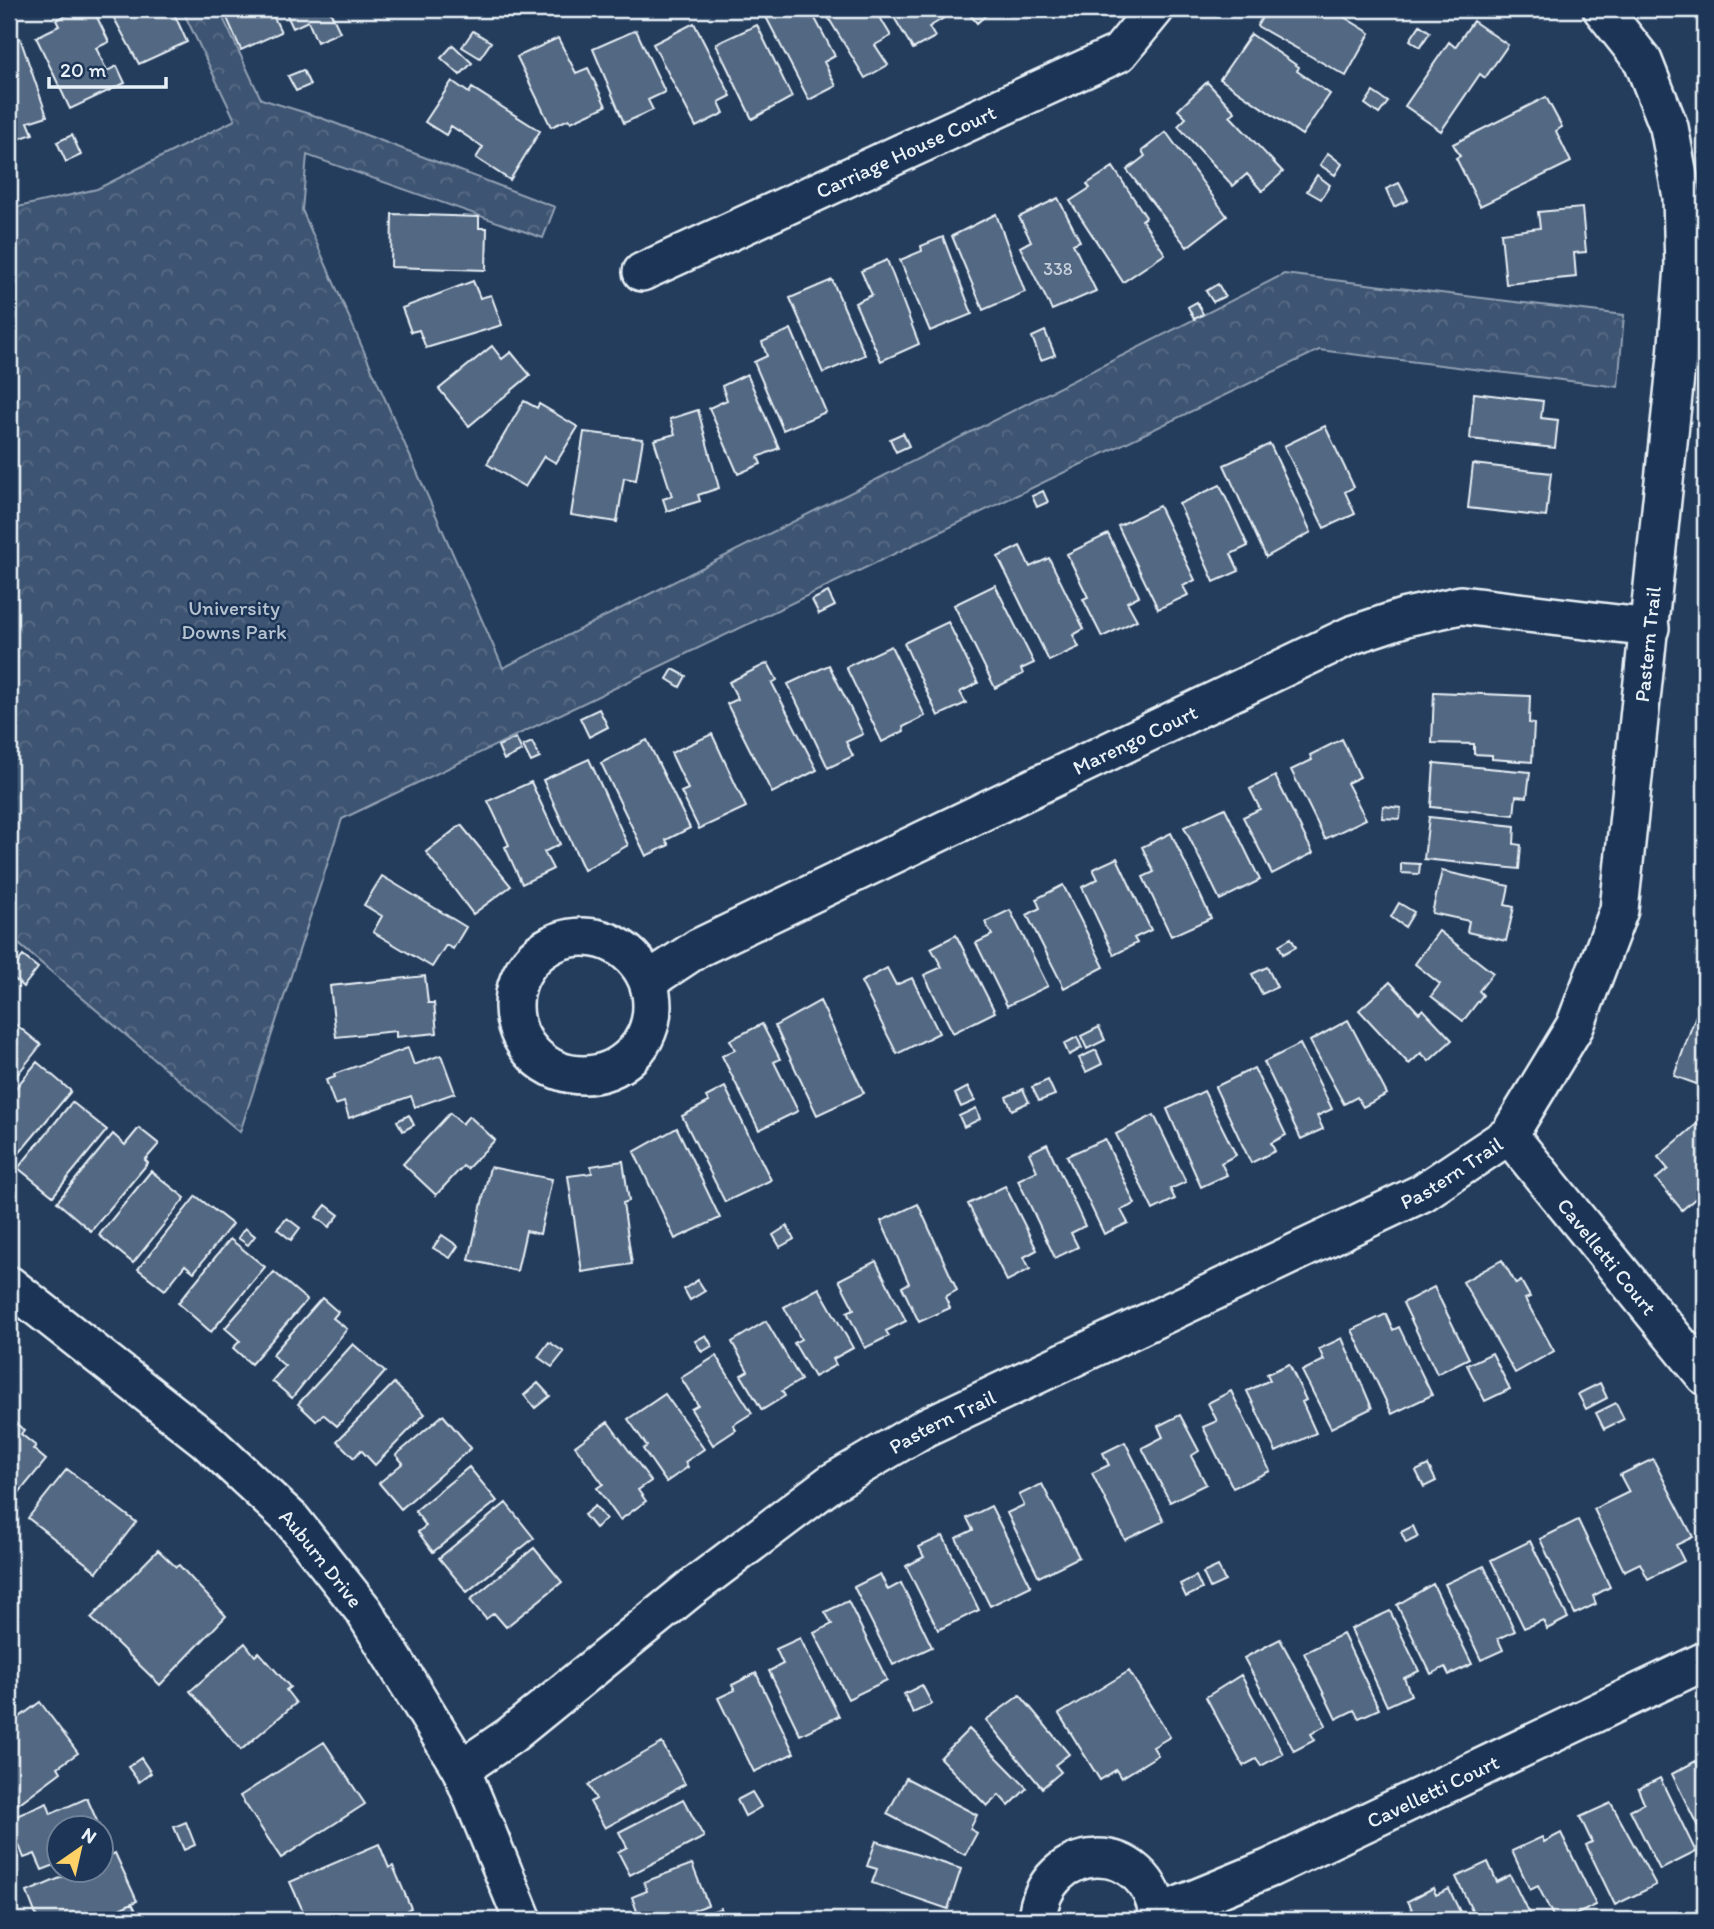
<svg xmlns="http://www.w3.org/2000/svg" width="1714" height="1929" viewBox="0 0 1714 1929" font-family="Itim,sans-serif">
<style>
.park{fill:url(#park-crowns);stroke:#93a2b5;stroke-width:2}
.building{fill:#536782;stroke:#e8f1f8;stroke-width:2}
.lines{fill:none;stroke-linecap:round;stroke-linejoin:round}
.street-casing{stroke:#e8f1f8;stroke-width:42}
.street{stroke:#1d3557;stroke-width:37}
.labels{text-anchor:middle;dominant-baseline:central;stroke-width:5;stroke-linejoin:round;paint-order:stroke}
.number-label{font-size:18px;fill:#c3ceda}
.street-label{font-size:21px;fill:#e8f1f8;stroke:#1d3557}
.park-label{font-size:21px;fill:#b5c2d0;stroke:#1d3557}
</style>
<defs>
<pattern id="park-crowns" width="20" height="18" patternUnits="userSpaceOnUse" patternTransform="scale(1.75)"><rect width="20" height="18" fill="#3e5472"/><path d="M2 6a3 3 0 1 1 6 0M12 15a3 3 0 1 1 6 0" fill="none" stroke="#5a6d87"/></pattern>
</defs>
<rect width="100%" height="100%" fill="#253d5d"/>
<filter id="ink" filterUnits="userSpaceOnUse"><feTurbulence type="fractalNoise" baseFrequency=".0143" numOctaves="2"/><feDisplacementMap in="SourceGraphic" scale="14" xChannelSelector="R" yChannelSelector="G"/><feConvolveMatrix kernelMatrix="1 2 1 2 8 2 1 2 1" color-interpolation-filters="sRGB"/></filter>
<g filter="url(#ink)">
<!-- park -->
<path class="park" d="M182,9H219L261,99L316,116L555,207L543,238L307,155L302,210L503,668L1284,274L1624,315L1618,387L1319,350L342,819L240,1132L14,940L9,930V209L97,189L235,120Z"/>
<!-- building -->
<path class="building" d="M80,9H93L109,42L96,48L107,71L117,66L125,83L70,109L36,37L59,26L56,20Z
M109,9H172L187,42L139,64Z
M223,9H270L281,32L241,50Z
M284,9H329L340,32L317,42L308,21L293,28Z
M782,9H810L835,56L824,62L836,86L809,100L766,17Z
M823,9H875L891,36L875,45L888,65L865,78Z
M889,9H939L944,18L929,27L935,37L913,49Z
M965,9H993L977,23Z
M1267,9H1331L1370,33L1346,76L1257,26Z
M1473,21L1508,45L1485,78L1480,74L1441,131L1405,106L1449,42L1455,47Z
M694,23L731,96L719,102L724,113L696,127L653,44Z
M757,25L792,97L752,119L716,44Z
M1420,25L1430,32L1420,47L1410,40Z
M636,30L665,92L648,100L653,110L624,123L593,49Z
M473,31L491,42L480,58L462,47Z
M1251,34L1299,67L1297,71L1330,94L1302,135L1220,79Z
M20,38L47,116L28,122L33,134L9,142V42Z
M558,38L576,73L588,68L606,106L571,122L569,119L551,127L517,57Z
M453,45L472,63L460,75L441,58Z
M303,70L310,85L296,91L288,76Z
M452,81L469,93L472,88L540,131L510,180L476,158L483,147L451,126L446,135L425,122Z
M1207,82L1235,112L1230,116L1283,172L1262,191L1247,174L1233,186L1178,126L1186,118L1178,110Z
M1373,92L1388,102L1379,114L1365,104Z
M1546,97L1562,127L1556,131L1571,162L1480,206L1456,158L1460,156L1453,144Z
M1166,132L1227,216L1187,247L1127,170L1145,156L1142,151Z
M72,135L81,155L66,162L57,142Z
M1328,153L1342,164L1335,175L1320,165Z
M1113,167L1146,217L1142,220L1165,254L1123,282L1070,201L1090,188L1087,184Z
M1317,175L1330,185L1321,199L1307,191Z
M1399,183L1408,200L1394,207L1386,189Z
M1058,198L1080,241L1073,244L1096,291L1052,310L1020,247L1031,241L1019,217Z
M1582,208L1586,252L1574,253L1576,277L1506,284L1501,233L1540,228L1538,212Z
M392,214L479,217V228H487L486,270L391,267Z
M996,214L1025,292L983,310L952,236Z
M943,237L972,314L930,331L900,260L922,251L921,246Z
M887,260L919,344L881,361L855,303L872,295L861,271Z
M832,280L865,355L823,373L790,298Z
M473,281L480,298L491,295L502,325L426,348L419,330L411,332L402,308Z
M1218,284L1225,296L1213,302L1206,291Z
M1197,302L1203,314L1194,319L1188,307Z
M791,329L826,412L783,430L754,362L767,356L762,342Z
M1045,331L1055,355L1041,360L1032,337Z
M492,346L502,359L511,352L530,375L469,426L439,389Z
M747,374L779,448L758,457L761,464L738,474L709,408L727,400L722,386Z
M1474,393L1543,401L1541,418L1558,420L1555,448L1470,439Z
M524,401L537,408L539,404L578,427L556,463L544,456L525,487L487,464Z
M698,410L719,488L698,495L700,501L667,511L663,499L672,496L654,440L675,434L670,419Z
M1325,426L1354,487L1345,492L1355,514L1324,528L1284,446Z
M584,432L643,439L636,480L624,478L617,522L571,515Z
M903,433L909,446L896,452L890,439Z
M1270,444L1311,532L1266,557L1224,465Z
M1473,464L1551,473L1546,517L1468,508Z
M1220,485L1248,546L1231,554L1239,571L1214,582L1179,504Z
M1043,491L1048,502L1037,507L1032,496Z
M1159,506L1195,580L1183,586L1188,595L1158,609L1118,526Z
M1108,534L1139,596L1127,602L1137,620L1102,637L1083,599L1088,597L1067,554Z
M1020,546L1030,567L1049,558L1084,629L1073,635L1079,647L1049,661L998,557Z
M995,585L1034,663L1021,669L1023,674L995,688L954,605Z
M828,592L835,606L819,614L812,600Z
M948,622L978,683L960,692L966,703L938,716L904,643Z
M891,646L925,716L903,727L904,731L882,742L846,667Z
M768,663L777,680L772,683L817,770L772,793L727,704L738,699L729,682Z
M829,665L863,734L846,742L853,756L828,768L788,684Z
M673,669L686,676L680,687L667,679Z
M1434,692L1530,696L1529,723L1534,724L1532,762L1492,759V755L1474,754V744L1432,743Z
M599,709L608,727L589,737L580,718Z
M712,734L746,807L699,829L681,792L688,789L671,753Z
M516,738L522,751L504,760L498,746Z
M1342,739L1360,777L1347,783L1366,819L1325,839L1291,770L1312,760L1310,755Z
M647,740L690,828L666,840L669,845L646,856L601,763Z
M532,742L540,758L531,762L523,746Z
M589,759L628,845L584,870L543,780Z
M1434,763L1530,772L1527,797L1516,796L1514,815L1431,807Z
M1275,776L1313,853L1272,874L1243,817L1260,809L1250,789Z
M531,782L560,844L544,852L553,869L522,884L505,847L509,845L488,801Z
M1383,806L1401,808L1400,819L1382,818Z
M1225,808L1260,880L1220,900L1184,827Z
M1429,817L1515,826L1514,844L1521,845L1519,869L1424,859Z
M461,825L511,886L473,914L426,852Z
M1171,833L1211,918L1171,936L1143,877L1154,872L1142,847Z
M1117,858L1151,930L1134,938L1137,943L1114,955L1082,887L1098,879L1093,869Z
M1401,863L1420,864L1419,874L1401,873Z
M1442,871L1509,886L1505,905L1514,907L1506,941L1467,932L1469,921L1432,913Z
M382,876L466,927L453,949L446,945L432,967L373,932L382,916L364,905Z
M1063,885L1104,967L1064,988L1027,915L1040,908L1036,899Z
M1399,903L1414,912L1405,927L1391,917Z
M1010,910L1048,986L1007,1006L976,943L992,935L985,922Z
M1439,931L1493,973L1479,991L1483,995L1463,1021L1431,996L1440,984L1415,964Z
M956,935L995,1012L953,1033L924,975L942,967L931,948Z
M1291,938L1296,947L1283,954L1279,945Z
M23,956L38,968L23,987L9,974Z
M1267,967L1277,987L1262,994L1252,974Z
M887,968L896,985L912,978L939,1033L897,1054L861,982Z
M1705,970V1008L1696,1005Z
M425,976L428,1003H434L437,1033L396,1037V1031L336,1037L330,986Z
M1390,982L1419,1013L1423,1009L1452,1040L1429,1061L1421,1053L1409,1064L1359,1010Z
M820,1001L864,1093L817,1115L775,1026Z
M1696,1015L1705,1019V1087L1674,1076Z
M1348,1020L1387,1094L1363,1107L1357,1097L1344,1104L1310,1041Z
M14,1023L41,1045L9,1085V1024Z
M762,1024L780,1059L774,1062L798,1111L759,1130L722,1056L735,1050L730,1040Z
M1099,1027L1105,1040L1087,1049L1081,1036Z
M1077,1037L1082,1048L1069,1055L1064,1044Z
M1300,1044L1332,1109L1317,1116L1323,1129L1301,1139L1264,1062Z
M408,1048L414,1065L441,1055L455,1093L415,1107L411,1096L349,1118L344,1102L335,1105L326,1080L335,1077L334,1074Z
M1096,1050L1102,1064L1086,1072L1079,1058Z
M37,1062L71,1091L11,1163L9,1096Z
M1254,1068L1286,1135L1271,1143L1275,1151L1251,1163L1215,1087Z
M1048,1080L1055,1095L1039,1101L1032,1087Z
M725,1087L771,1180L725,1202L682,1116L709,1102L706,1097Z
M968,1087L975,1101L961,1107L955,1094Z
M1023,1089L1029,1102L1012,1110L1006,1097Z
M1204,1091L1236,1155L1221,1163L1227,1175L1201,1187L1167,1109Z
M72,1102L107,1130L53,1196L18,1168Z
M976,1108L980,1119L964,1127L959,1116Z
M450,1113L462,1124L469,1116L495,1140L467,1169L463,1166L436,1195L403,1164Z
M409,1115L414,1125L403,1131L397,1121Z
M1154,1115L1186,1182L1170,1189L1175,1199L1153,1210L1116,1134Z
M1705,1117V1190L1682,1210L1656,1179L1668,1169L1658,1157Z
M139,1128L159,1144L145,1160L148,1163L91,1231L57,1202L113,1134L125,1145Z
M677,1128L720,1218L675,1239L634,1152Z
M1105,1139L1135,1204L1121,1210L1128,1223L1104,1234L1067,1156Z
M1047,1144L1085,1226L1071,1233L1078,1247L1055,1258L1018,1180L1037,1171L1029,1153Z
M623,1161L629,1201L623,1203L632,1264L582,1272L568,1176L592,1173L591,1166Z
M490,1167L552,1179L540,1234L526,1231L517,1271L469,1260Z
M151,1171L185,1198L133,1263L99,1235Z
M1005,1186L1037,1250L1024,1257L1030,1269L1007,1281L968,1204Z
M196,1196L232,1224L194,1272L185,1265L165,1290L138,1269Z
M918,1204L957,1290L945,1297L950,1308L919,1322L902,1287L909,1283L881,1221Z
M326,1205L339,1215L329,1227L316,1217Z
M287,1218L300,1228L291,1240L277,1229Z
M787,1226L794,1239L780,1247L773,1235Z
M245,1228L255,1236L248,1245L238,1238Z
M442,1235L458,1246L450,1258L433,1248Z
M230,1239L265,1267L211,1332L178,1303Z
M1502,1260L1516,1284L1521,1281L1530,1297L1525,1299L1554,1351L1515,1373L1463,1282Z
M876,1261L906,1321L886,1331L889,1336L865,1348L847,1312L854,1309L839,1280Z
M274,1272L307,1300L251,1364L233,1348L240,1341L225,1328Z
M698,1280L705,1291L690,1300L684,1289Z
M1434,1287L1469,1358L1437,1374L1403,1303Z
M819,1288L853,1348L833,1359L836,1365L814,1377L794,1343L801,1339L784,1307Z
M322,1298L338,1312L333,1318L347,1329L292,1398L272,1381L285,1366L272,1355Z
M1386,1314L1393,1330L1399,1327L1432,1395L1392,1414L1352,1330Z
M766,1321L801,1380L782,1391L785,1396L762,1410L741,1375L748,1371L732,1342Z
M706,1335L712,1346L702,1352L695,1341Z
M1342,1338L1372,1408L1331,1428L1302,1371L1324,1360L1319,1349Z
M549,1342L564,1352L552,1367L538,1357Z
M353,1344L385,1372L337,1426L323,1414L316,1421L298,1404Z
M1492,1353L1510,1389L1485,1401L1467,1365Z
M716,1356L752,1413L733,1425L736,1430L713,1445L691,1409L698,1405L681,1378Z
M1289,1364L1306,1400L1302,1402L1316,1433L1276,1452L1247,1391L1270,1380L1267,1374Z
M394,1383L425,1414L375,1465L361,1450L354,1458L337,1441Z
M538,1383L550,1396L535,1408L524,1395Z
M1600,1383L1607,1398L1586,1409L1578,1394Z
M1231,1391L1270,1471L1233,1488L1203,1427L1217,1421L1208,1403Z
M665,1394L704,1449L685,1462L688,1467L666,1482L643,1449L647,1446L628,1419Z
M1616,1403L1624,1419L1604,1429L1596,1413Z
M443,1415L471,1448L401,1509L379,1483L403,1463L396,1455Z
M1180,1415L1199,1451L1191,1456L1206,1484L1170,1502L1142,1448L1163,1437L1158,1426Z
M9,1418L24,1430L21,1434L36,1446L33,1449L46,1460L9,1505Z
M608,1422L651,1481L638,1490L646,1501L620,1520L597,1488L603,1484L575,1446Z
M1125,1442L1164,1521L1125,1540L1092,1473L1109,1465L1103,1453Z
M1653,1459L1693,1537L1676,1545L1684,1561L1648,1579L1640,1563L1624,1571L1594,1509L1629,1492L1620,1475Z
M1428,1465L1436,1481L1424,1487L1416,1471Z
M469,1467L497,1501L433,1552L418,1532L426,1526L415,1511Z
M67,1469L136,1522L97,1572L28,1518Z
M1042,1484L1079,1557L1039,1577L1007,1513L1024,1505L1019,1495Z
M506,1503L534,1538L467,1592L439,1558Z
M595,1506L606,1519L595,1528L584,1515Z
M991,1506L1031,1586L990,1606L956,1538L973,1530L967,1518Z
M1578,1520L1610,1587L1593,1596L1596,1604L1575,1614L1540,1539Z
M1413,1526L1418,1537L1406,1543L1401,1532Z
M943,1536L979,1610L938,1630L906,1566L924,1557L919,1547Z
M1530,1541L1568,1618L1547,1629L1543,1620L1524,1628L1491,1560Z
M534,1548L562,1582L506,1627L494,1613L486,1619L470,1600Z
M158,1550L176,1567L179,1565L226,1616L160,1685L91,1618Z
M1218,1566L1225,1581L1210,1588L1203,1573Z
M1484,1566L1515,1631L1498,1639L1503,1650L1481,1660L1445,1584Z
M880,1574L888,1590L901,1583L932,1647L893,1665L854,1587Z
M1196,1576L1202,1589L1186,1597L1180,1584Z
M1433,1584L1472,1664L1449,1675L1445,1667L1431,1674L1397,1605Z
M848,1601L887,1680L848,1699L814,1633L832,1624L825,1612Z
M1390,1611L1419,1671L1404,1678L1411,1695L1387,1706L1351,1629Z
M1343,1634L1379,1709L1359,1718L1354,1710L1336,1719L1304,1653Z
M800,1638L839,1716L800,1735L769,1671L783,1664L776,1649Z
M1280,1639L1326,1725L1311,1734L1315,1740L1294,1751L1244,1658Z
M245,1643L255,1656L259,1652L290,1687L286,1690L296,1703L241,1750L190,1691Z
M1129,1671L1170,1737L1153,1747L1158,1755L1121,1778L1116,1770L1100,1780L1059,1714Z
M756,1673L794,1753L754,1772L718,1698L735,1690L732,1685Z
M1241,1675L1283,1754L1261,1766L1256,1759L1243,1766L1206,1697Z
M922,1685L932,1704L913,1713L904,1694Z
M1020,1695L1069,1754L1055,1765L1061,1772L1042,1788L986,1720Z
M40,1702L78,1753L58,1767L61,1772L14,1807L9,1799V1758L12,1755L9,1750V1725Z
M969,1729L1027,1788L1009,1806L999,1795L987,1806L940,1758Z
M324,1742L365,1804L281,1858L240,1796Z
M662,1743L685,1784L605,1828L590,1802L596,1799L588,1785Z
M141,1758L151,1773L139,1782L128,1767Z
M1696,1761L1700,1770L1705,1767V1841L1672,1774Z
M906,1778L977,1815L970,1829L977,1833L965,1855L887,1814Z
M1660,1778L1696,1852L1660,1870L1630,1810L1644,1803L1638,1789Z
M752,1792L761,1807L745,1816L737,1800Z
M87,1798L100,1828H60V1863L42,1870L35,1854L24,1858L9,1819L47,1803L51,1814Z
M683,1799L704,1837L630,1875L618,1852L627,1847L619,1832Z
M1611,1803L1656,1885L1615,1905L1586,1845L1592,1842L1580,1817Z
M186,1822L195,1845L184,1850L174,1827Z
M1561,1833L1596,1905L1565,1920H1555L1538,1886L1530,1890L1512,1851L1542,1837L1544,1842Z
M876,1841L961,1869L948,1909L872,1883L877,1869L867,1866Z
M379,1844L389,1868L393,1866L411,1908L407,1910L411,1920H307L290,1882Z
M115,1853L137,1901L101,1917L102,1920H33L37,1918L27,1892L79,1870H102V1859Z
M1488,1862L1497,1882L1510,1875L1532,1920H1487L1483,1911L1474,1915L1456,1877Z
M692,1864L708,1905L668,1920H640L632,1897L647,1891L644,1882Z
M1433,1888L1436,1895L1449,1889L1464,1920H1417L1408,1901Z
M132,1903L137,1913L126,1918L121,1908Z
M721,1908L725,1920H690Z"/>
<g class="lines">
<!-- street casing -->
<g class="street-casing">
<g id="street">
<path id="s1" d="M642,272L1119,53L1155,9"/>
<circle cx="583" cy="1006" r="69"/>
<path id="s2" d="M648,981L698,948L1352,635L1406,617L1461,605L1650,628"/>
<path id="s3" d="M1509,1135L1705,1376"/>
<path id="s4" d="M9,1285L206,1440L292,1520L364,1611L461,1769L523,1920"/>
<path id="s5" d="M461,1769L511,1735L689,1590L831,1483L926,1427L1422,1193L1509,1135L1575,1026L1619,910L1677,357L1684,267L1682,197L1669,127L1643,61L1602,9"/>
<path id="s6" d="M1158,1914L1270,1868L1705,1661"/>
<path d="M1037,1920C1043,1840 1149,1835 1159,1920"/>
</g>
</g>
<!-- street -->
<use href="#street" class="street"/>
</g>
</g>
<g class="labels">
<!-- number labels -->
<g class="number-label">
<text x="1058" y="269">338</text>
</g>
<!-- street labels -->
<g class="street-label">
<text stroke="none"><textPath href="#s1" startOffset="290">Carriage House Court</textPath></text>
<text stroke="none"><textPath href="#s5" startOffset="1750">Pastern Trail</textPath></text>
<text stroke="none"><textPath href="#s2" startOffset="544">Marengo Court</textPath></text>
<text stroke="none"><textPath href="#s5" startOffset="1162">Pastern Trail</textPath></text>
<text stroke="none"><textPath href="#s3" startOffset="156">Cavelletti Court</textPath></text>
<text stroke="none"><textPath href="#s5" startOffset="595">Pastern Trail</textPath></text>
<text stroke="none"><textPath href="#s4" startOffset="416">Auburn Drive</textPath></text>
<text stroke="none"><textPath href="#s6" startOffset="301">Cavelletti Court</textPath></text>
</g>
<!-- park labels -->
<g class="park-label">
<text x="234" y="607">University<tspan x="234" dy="24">Downs Park</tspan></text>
</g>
</g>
<!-- margin -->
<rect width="1714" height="1929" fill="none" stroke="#1d3557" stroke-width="35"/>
<rect x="18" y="18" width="1679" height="1894" fill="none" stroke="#e8f1f8" stroke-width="2.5" filter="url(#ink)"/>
<!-- north arrow -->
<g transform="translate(80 1849) rotate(34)"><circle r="33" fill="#1d3557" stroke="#6e8097" stroke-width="2"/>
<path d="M0-5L12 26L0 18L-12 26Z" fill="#ffd166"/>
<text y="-10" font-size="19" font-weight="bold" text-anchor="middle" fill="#e8f1f8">N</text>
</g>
<!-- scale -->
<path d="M49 77v10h117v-10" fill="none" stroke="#e8f1f8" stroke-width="3.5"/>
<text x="60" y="77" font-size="21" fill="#e8f1f8" stroke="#1d3557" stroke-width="5" paint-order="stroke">20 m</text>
</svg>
